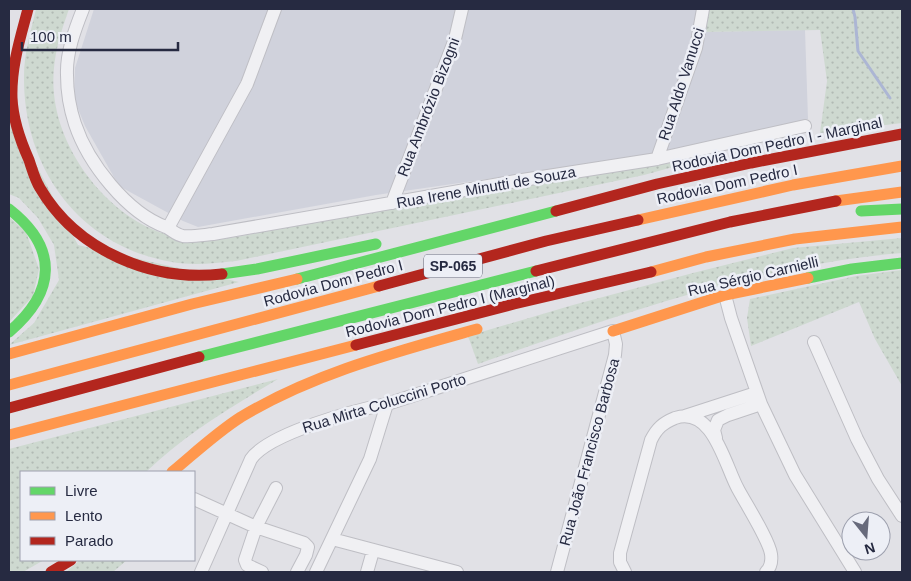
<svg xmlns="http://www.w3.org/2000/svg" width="911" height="581" viewBox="0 0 911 581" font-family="Arial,sans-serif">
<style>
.built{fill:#d0d2dc}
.grass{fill:url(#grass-dots)}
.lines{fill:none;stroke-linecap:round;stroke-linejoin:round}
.stream{stroke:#acb6d4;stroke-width:3}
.street-casing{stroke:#bebec4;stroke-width:14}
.street{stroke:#f0f0f3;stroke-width:12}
.fast{stroke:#63d668;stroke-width:11}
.slow{stroke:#ff974d;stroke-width:11}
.jam{stroke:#b3261e;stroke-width:11}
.labels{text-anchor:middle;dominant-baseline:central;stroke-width:5;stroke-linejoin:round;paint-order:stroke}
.shield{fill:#edeff6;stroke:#626577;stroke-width:1}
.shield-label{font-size:14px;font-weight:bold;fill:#262a41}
.street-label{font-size:15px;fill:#262a41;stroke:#edeff6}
</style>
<defs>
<pattern id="grass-dots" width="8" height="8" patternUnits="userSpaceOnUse" patternTransform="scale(1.25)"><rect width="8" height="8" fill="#ced9d0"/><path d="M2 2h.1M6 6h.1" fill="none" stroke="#b1bab4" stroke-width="1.8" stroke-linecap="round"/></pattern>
</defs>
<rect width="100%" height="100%" fill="#e1e1e6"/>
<!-- built -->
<path class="built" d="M94,9H696L700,32L805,30L808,119L649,156L376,195L198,227L183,221L119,186L85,126L74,99L75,68Z"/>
<!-- grass -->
<path class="grass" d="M36,9H69C59,37 51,63 54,94C60,157 115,225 177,237C195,241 213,241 230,238C387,209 543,178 702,159L644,175L236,261C215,263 194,266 172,262C79,246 23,168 24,76C24,53 31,31 36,9Z
M703,9H902V123L820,133L827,81L820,30L699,32Z
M9,113L78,245L239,282L9,345L34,323L59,280L54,245L38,218L19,198L9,194Z
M9,217L26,232L39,269L33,296L9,322Z
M902,238V253C756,265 616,316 478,364L468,336L573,305L693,273L793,248Z
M902,270V386L875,339L859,302L751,346L747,318L750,299L856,276Z
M278,379C231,407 185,434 146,472H21V560H44L23,572H9V449Z
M80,560H127L113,572H66Z"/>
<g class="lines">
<!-- stream -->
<path class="stream" d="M853,9L855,17L858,51L890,98"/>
<!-- street casing -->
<g class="street-casing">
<path id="street" d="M83,9C75,29 66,53 67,75C67,91 70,109 75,124C88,163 127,213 166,227C172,230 176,235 183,236C192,237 203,235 213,234L516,181L657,159L805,126
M657,159L696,48L703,9
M392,203L455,39L462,9
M168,228L247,84L275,9
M725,295L731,318L761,404L795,475L855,572
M814,342L857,439L878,479L902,516
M685,416L756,393
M716,438L714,430L718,420L728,415L761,404
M194,499L256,527L276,488
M332,539L457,572
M201,572L251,459C269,433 356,410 387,404L613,331L616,344L615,355L557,572
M262,572L247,565L245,560L256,527L304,543L308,547L306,555L297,572
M316,572L370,459L387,404
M367,572L373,551
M625,572L620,562V553L651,440C657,428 663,423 675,418C713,405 725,466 738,489C746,504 769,540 771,554C772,561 771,567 766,572"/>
</g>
<!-- street -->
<use href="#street" class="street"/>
<!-- fast -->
<path class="fast" d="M9,209C59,248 56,292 9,332
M861,211L902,209
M222,274L257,269L376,244
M808,278L852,269L902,263
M297,279L556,211
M199,357L536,271"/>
<!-- slow -->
<path class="slow" d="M836,201L902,192
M638,220L793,185L902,166
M651,272L706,257L795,239L902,227
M613,331L725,295L808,278
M9,354L192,304L297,279
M9,385L379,286
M9,435L356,345
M172,472C195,453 216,433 241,417C314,373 396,352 477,329"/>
<!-- jam -->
<path class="jam" d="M28,9C20,39 11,67 12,98C13,120 20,140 29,160C32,169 35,180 40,188C77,251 152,282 222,274
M556,211L657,184L751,163L902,134
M536,271L730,222L836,201
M379,286L546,241L638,220
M356,345L514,304L651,272
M9,408L199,357
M51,572L71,560"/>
</g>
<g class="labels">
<!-- shield labels -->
<rect class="shield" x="424" y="254.5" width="58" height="23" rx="4"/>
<g class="shield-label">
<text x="453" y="266">SP-065</text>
</g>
<!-- street labels -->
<g class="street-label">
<text transform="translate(681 84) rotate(-72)">Rua Aldo Vanucci</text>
<text transform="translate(428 107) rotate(-69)">Rua Ambrózio Bizogni</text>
<text transform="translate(777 144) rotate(-12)">Rodovia Dom Pedro I - Marginal</text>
<text transform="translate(727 184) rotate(-12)">Rodovia Dom Pedro I</text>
<text transform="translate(486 187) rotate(-10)">Rua Irene Minutti de Souza</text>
<text transform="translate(753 276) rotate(-13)">Rua Sérgio Carnielli</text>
<text transform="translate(333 283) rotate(-15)">Rodovia Dom Pedro I</text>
<text transform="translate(450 306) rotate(-14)">Rodovia Dom Pedro I (Marginal)</text>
<text transform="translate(384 403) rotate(-17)">Rua Mirta Coluccini Porto</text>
<text transform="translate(589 452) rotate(-75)">Rua João Francisco Barbosa</text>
</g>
</g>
<!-- border -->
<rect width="911" height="581" fill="none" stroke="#262a41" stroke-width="20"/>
<!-- legend -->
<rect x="20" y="471" width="175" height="90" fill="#edeff6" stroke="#9da0ae"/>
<rect x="30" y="487" width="25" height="8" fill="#63d668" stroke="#9da0ae"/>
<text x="65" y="496" font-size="15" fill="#262a41">Livre</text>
<rect x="30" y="512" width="25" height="8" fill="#ff974d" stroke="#9da0ae"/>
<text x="65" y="521" font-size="15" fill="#262a41">Lento</text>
<rect x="30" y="537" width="25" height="8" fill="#b3261e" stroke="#9da0ae"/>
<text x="65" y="546" font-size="15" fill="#262a41">Parado</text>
<!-- north arrow -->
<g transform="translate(866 536) rotate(163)"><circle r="24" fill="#edeff6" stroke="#9da0ae"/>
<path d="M0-4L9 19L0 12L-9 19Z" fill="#676a7b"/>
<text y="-8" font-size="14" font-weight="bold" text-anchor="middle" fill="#262a41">N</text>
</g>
<!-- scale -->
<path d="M22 42v8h156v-8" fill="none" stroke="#262a41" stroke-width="2.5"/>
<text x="30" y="42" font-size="15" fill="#262a41" stroke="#edeff6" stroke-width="4" paint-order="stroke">100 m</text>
</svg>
